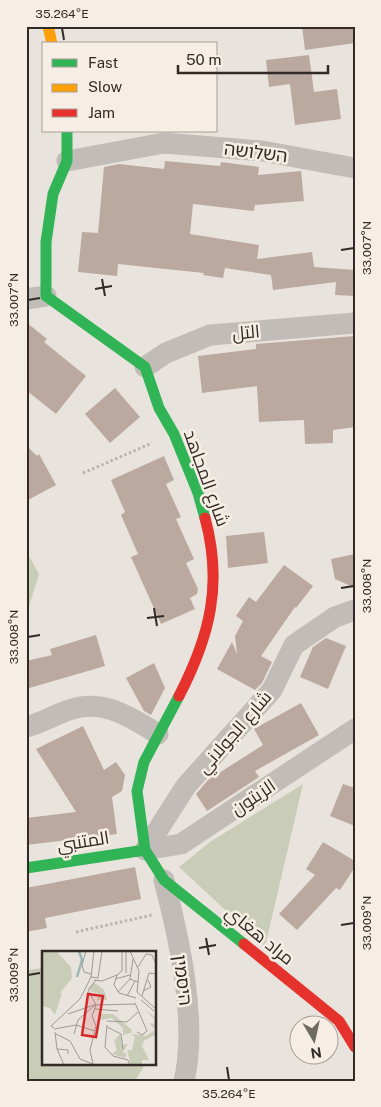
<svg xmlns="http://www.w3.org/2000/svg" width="381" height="1107" viewBox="0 0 381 1107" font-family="'Public Sans',Cairo,'Noto Sans Hebrew',sans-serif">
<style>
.green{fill:#c9cdb8}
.building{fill:#bba9a0}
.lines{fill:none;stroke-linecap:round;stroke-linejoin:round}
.path{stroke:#bab4af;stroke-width:3;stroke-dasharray:2.5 2.5;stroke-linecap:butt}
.street{stroke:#c1bcb7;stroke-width:21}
.fast{stroke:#30b455;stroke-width:11}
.slow{stroke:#ff9f0a;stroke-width:11}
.jam{stroke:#e5322d;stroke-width:11}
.ticks{fill:none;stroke:#312a26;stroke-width:2}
.labels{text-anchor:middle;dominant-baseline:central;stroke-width:5;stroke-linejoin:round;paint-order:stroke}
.street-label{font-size:18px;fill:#312a26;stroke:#f6eee4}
.inset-river{fill:none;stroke:#9bb8b8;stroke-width:2.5}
.inset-road{fill:none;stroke:#9f9994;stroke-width:1}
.view{fill:#d62828;fill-opacity:0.15;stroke:#d62828;stroke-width:2.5}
.inset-edge{fill:none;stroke:#312a26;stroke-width:2.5}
.neatline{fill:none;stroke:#312a26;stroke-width:2}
.ticks-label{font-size:12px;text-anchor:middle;fill:#312a26}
</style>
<rect width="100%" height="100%" fill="#e9e3dd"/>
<!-- green -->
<path class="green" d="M26,551L39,574L26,616Z
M303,784L265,947L179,867L210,842Z
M44,968V1063H146L135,1081H26V970Z"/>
<!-- building -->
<path class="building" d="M302,26H355V43L305,50Z
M309,55L314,92L337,89L341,119L295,125L290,84L269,87L266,60Z
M165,161L220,166L221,162L259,167L258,175L301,171L304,201L255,205L254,211L193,204L190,234L259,245L257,259L312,252L314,267L355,270V296L335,295L336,282L273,290L271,275L225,268L223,278L203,275L204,273L118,264L117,276L78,272L82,232L98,233L104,167L119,164L164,169Z
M26,322L47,339L44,342L86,376L56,414L26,390Z
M355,336V427L333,430V443L305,444L304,420L259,422L257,386L202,393L198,356L256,349V344Z
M115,388L140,417L110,443L85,414Z
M26,445L37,456L39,454L56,485L26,501Z
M164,456L174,480L166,484L181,517L176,519L194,559L186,563L198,589L197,594L190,598L195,609L161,624L131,557L138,554L121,515L125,512L111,480Z
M264,532L268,563L228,568L226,536Z
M355,554V588L335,579L331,559Z
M284,565L313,586L296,608L295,607L261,656L272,662L262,683L255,690L217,669L232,642L237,654L235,636L243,621L236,616L249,597L256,602Z
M96,635L105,666L26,689V661L52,655L50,649Z
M326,638L346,646L328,689L300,677L313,647Z
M154,663L165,688L151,715L144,711L126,678Z
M301,703L319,735L255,771L259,777L207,811L196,794L208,780L263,745L254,729Z
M83,726L104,770L116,762L125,775L122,791L112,797L117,834L26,845V818L76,812L36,749Z
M343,784L355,788V826L330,816Z
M323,842L355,861V867L340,890L336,888L297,930L279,914L315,875L306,869Z
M135,867L141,899L45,918L47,928L26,932V888Z"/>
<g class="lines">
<!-- path -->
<path class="path" d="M83,473L152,443
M76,932L152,915"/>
<!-- street -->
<path class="street" d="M67,161L164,143L262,151L355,168
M26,299L46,296
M145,367L166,353L210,335L355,323
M26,727C41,723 54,715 69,710C103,698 130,717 158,734
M145,850L186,786L272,690L294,645L335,617L355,610
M145,850L181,844L355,729
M164,880C179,938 198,1022 184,1081"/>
<!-- fast -->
<path class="fast" d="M67,131V161L53,194L46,242V296L145,367L159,408L174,434L198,493L205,518
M179,696L144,762L137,791L145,850L164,880L244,944
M26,868L145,850"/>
<!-- slow -->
<path class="slow" d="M48,26L52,44"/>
<!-- jam -->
<path class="jam" d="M179,696C210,636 223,584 205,518
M244,944L339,1021L355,1047"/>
</g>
<!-- ticks -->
<path class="ticks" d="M62,28L64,40M341,250L354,248M102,279L105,296M95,289L112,286M28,300L40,298M341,588L354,586M154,608L157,626M147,618L164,616M28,637L40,635M341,925L354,923M206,938L209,955M199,948L216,945M28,975L40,973M227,1067L229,1080"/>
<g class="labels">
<!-- street labels -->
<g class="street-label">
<text transform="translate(256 152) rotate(7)">השלושה</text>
<text transform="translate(246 332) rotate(-5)">التل</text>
<text transform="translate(207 478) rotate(70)">شارع المجاهد</text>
<text transform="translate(234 732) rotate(-49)">شارع الجولاني</text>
<text transform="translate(253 797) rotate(-34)">الزيتون</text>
<text transform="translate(83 841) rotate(-9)">المتنبي</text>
<text transform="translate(260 935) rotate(39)">مراد هغاي</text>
<text transform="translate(183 980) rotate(83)">היסמין</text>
</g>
</g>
<!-- overview -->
<g transform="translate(42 951)">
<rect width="114" height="114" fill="#e9e3dd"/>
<path d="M0,0L15,1L29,16L30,27L18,42H20L13,64L8,57L0,55ZM53,32L62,39L65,49H55L57,44L60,47V44L48,40L47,36ZM103,59L114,67V83L102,90L100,95L107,109H100V114H89L85,99H90L93,86L89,83L104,85L113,79L107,72L112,73V68ZM57,63H71L90,79L89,82L81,84V77L70,67L58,69ZM78,83L80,94L86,93L81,101L85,103L83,107L70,103L75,99L72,90Z" fill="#c9cdb8"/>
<path class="inset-river" d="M35,26L40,9L37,0"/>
<path class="inset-road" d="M44,0L40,14L42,21L49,23M80,0V20L75,24L72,34L77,42L94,47M88,0L97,20L95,41L114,58M91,8L88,28L96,31M96,16L104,3L110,4L114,13M84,22V0M49,26L56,27L60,0M73,28L88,24M52,29L60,30L75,24M101,40L109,36L106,29M76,41L88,28M85,45L93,30M100,45L107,22L114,23M99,49L112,60M93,52L105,80L100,84L95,81M54,54L46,39L54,29M53,58L76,60M26,63L52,54L93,53M65,70L85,71L96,61M65,74L63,96L71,105L86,109L88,114M65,76L79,83L81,98M12,77L9,75L38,48L49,26L52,0M12,78L34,74L53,80M13,81L15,98L22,114M14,83L28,90L38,108L53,114M32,83L36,69L53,54M15,98L26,99V103M51,113L48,99L54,75L50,65L54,54"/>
<path class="view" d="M46,43L61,45L54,86L40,84Z"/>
<rect width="114" height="114" class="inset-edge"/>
</g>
<!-- border -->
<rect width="381" height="1107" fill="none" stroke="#f6eee4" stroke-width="55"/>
<!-- legend -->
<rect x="42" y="42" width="175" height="90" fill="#f6eee4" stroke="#a7a098"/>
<rect x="52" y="59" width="25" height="8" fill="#30b455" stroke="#a7a098"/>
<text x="88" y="68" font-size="15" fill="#312a26">Fast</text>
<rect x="52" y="84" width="25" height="8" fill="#ff9f0a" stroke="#a7a098"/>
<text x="88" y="92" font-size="15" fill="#312a26">Slow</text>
<rect x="52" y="109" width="25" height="8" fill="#e5322d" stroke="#a7a098"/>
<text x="88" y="118" font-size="15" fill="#312a26">Jam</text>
<!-- north arrow -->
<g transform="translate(314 1040) rotate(171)"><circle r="24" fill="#f6eee4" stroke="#a7a098"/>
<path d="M0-4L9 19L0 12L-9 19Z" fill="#716b66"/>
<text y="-8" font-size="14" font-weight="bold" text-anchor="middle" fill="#312a26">N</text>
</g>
<!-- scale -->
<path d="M178 65v8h150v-8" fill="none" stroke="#312a26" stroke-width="2.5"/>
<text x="186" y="65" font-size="15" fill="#312a26" stroke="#f6eee4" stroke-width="4" paint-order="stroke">50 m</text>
<rect x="28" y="28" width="326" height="1052" class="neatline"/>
<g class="ticks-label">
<text x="62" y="18">35.264°E</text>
<text transform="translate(367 248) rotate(-90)" y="4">33.007°N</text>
<text transform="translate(14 300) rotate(-90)" y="4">33.007°N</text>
<text transform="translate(367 586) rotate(-90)" y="4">33.008°N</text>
<text transform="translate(14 637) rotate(-90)" y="4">33.008°N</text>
<text transform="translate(367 923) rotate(-90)" y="4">33.009°N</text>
<text transform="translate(14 975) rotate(-90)" y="4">33.009°N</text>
<text x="229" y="1098">35.264°E</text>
</g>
</svg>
